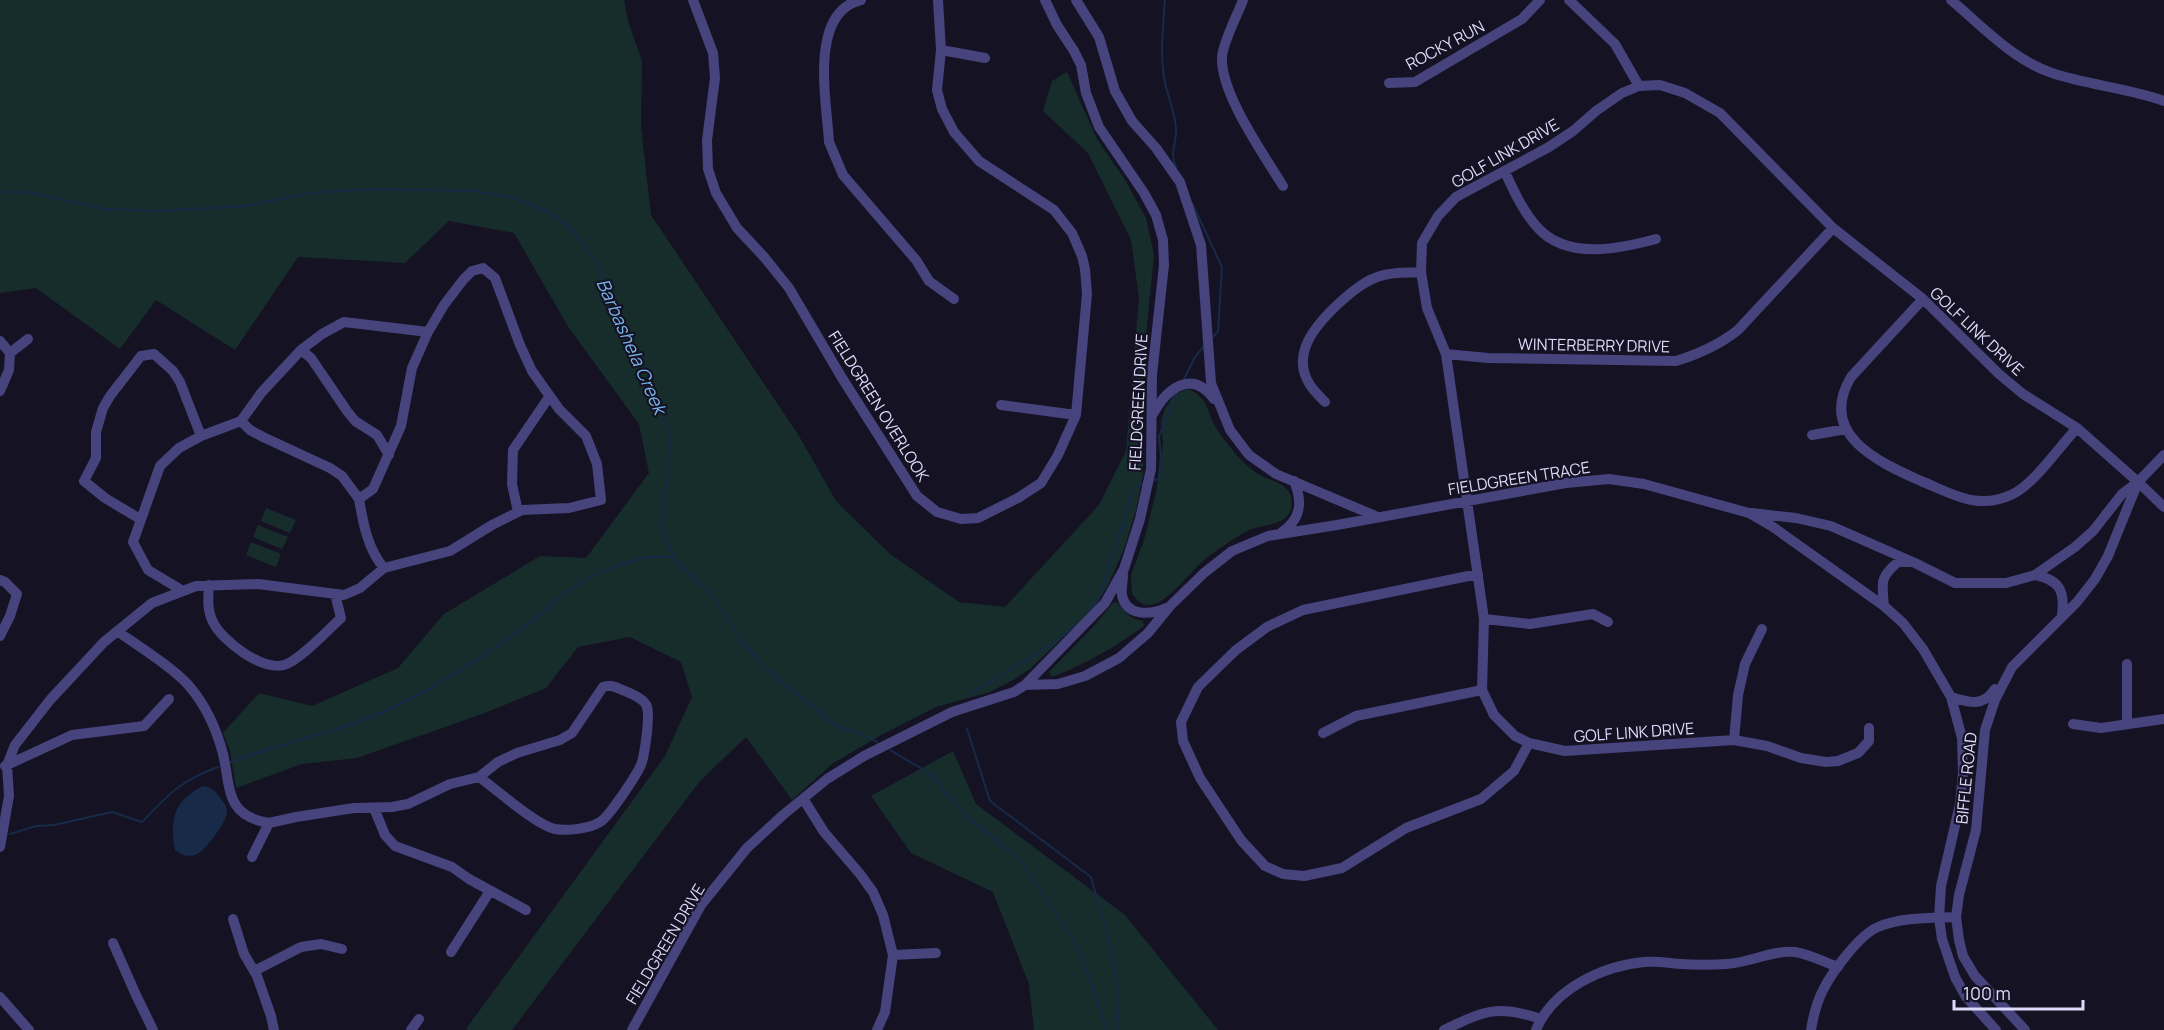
<svg xmlns="http://www.w3.org/2000/svg" width="2164" height="1030" viewBox="0 0 2164 1030" font-family="Manrope,sans-serif">
<style>
.green{fill:#162d2c}
.water{fill:#172a48}
.lines{fill:none;stroke-linecap:round;stroke-linejoin:round}
.stream{stroke:#172a48;stroke-width:2}
.minor{stroke:#46437d;stroke-width:10}
.labels{text-anchor:middle;dominant-baseline:central;stroke-width:4.5;stroke-linejoin:round;paint-order:stroke}
.street-label{font-size:16px;fill:#dedafa;stroke:#151224}
.water-label{font-size:18px;font-style:italic;fill:#76b5ec;stroke:#151224}
</style>
<rect width="100%" height="100%" fill="#151224"/>
<!-- green -->
<path class="green" d="M0,0H624L628,21L642,61L641,127L651,215L799,436L836,501L890,554L959,602L1005,607L1099,505L1126,451L1139,298L1131,240L1088,153L1043,111L1052,81L1067,72L1097,139L1125,180L1146,218L1154,255L1143,365V476L1136,510L1124,549L1108,585L1094,608L1031,668L1015,679L990,692L936,707L881,735L832,764L792,800L746,737L700,781L512,1030H468L466,1029L665,756L692,697L681,662L630,637L578,647L546,688L482,714L357,758L302,764L236,788L230,751L223,733L259,693L312,706L398,668L444,614L540,556L586,558L649,473L639,424L569,328L514,233L449,221L405,263L298,257L235,350L156,300L120,349L36,288L0,293Z
M1187,389C1210,397 1206,413 1218,431C1223,438 1229,446 1235,453C1241,460 1250,469 1258,474C1269,481 1287,482 1291,497C1297,527 1264,523 1247,531C1232,539 1215,551 1202,562C1189,573 1167,604 1150,605C1142,606 1137,600 1132,594L1131,575L1144,540L1156,492L1163,444L1161,421L1165,409L1174,395Z
M266,508L296,520L290,533L261,521Z
M258,525L288,537L282,549L253,537Z
M251,542L281,554L276,567L246,555Z
M1117,602C1125,613 1131,619 1143,621L1144,626C1115,647 1086,664 1052,677L1049,672L1094,626L1113,603Z
M953,751L976,804L1125,915L1218,1030H1034L1029,984L993,892L911,853L871,796Z"/>
<!-- water -->
<path class="water" d="M203,786C210,786 214,790 218,795C222,801 227,805 227,812C227,821 206,850 197,854C190,858 181,855 175,850C170,820 173,801 203,786Z"/>
<g class="lines">
<!-- stream -->
<path class="stream" d="M1165,0C1163,26 1160,52 1164,78C1167,95 1175,111 1176,128C1177,143 1169,153 1176,168
M0,192H28L104,209L156,211L246,206L309,193L373,189L475,191L513,198L549,212L572,230L595,260L621,330L647,372L664,414L670,439L669,461L661,527L667,544L675,559L712,595L740,639L765,668L834,724C848,731 864,733 877,742
M1192,203L1222,267L1218,331L1212,338
M1184,379L1195,357L1204,346
M1154,480L1159,479L1161,456L1159,436L1178,392
M1087,615L1099,598L1134,487L1144,484
M971,694L1049,646L1081,621
M967,729L990,801L1091,877L1110,945L1117,983L1119,1009L1115,1030
M890,750L929,773L963,813L1021,861L1075,942L1085,965L1107,1030
M231,762C274,746 318,736 361,721C386,712 411,699 435,686C467,667 499,645 529,623C543,614 554,601 568,591C592,573 643,551 674,558
M10,834L36,826L54,825L112,812L142,822C169,794 180,781 218,767"/>
<!-- minor -->
<path class="minor" d="M693,0L713,53L715,78L707,140L708,169L716,193L737,228L765,258L789,288L842,378L917,496L937,512L961,519L978,518L1018,498L1041,483L1058,455L1076,415L1087,294L1085,269L1082,256L1072,233L1054,210L979,161L954,132L942,109L937,90L941,50L938,0
M861,0C808,12 827,103 829,142L843,175L916,260L929,281L954,299
M1076,0L1099,37L1115,91L1132,121L1156,148L1180,182L1201,245L1211,383L1230,430L1249,455L1276,474L1378,517
M1243,0C1238,14 1223,42 1222,57C1220,93 1264,155 1283,186
M1569,0L1615,44L1639,86
M1951,0C1982,26 2013,60 2052,73C2088,85 2128,88 2164,101
M941,50L985,58
M1389,83L1415,82L1522,19L1540,0
M1505,172C1514,191 1523,212 1538,228C1567,260 1619,249 1656,239
M1923,299L1851,377C1817,434 1878,462 1921,481C1953,494 1978,511 2013,494C2034,484 2059,447 2077,428
M0,341L10,353L9,370L0,391
M301,350L311,358L347,411L355,421L377,435L389,455
M10,353L28,339
M1446,354L1488,358L1676,361C1699,354 1719,345 1738,330L1833,228
M1325,402C1320,397 1314,391 1310,385C1290,354 1316,325 1337,305C1350,293 1366,279 1384,275C1395,272 1409,273 1421,272
M1001,405L1076,415
M1153,414C1167,388 1192,369 1214,399
M241,421L250,430L263,437L330,468L342,476L359,499
M1812,435L1846,429
M518,512L512,484L513,450L549,397
M1752,513L1796,518L1831,526L1915,563L1955,583H2006L2035,575L2075,547L2093,531L2122,494L2138,482
M140,519L105,498L84,481L96,458V432L103,408L110,396L141,356L154,354L173,371L180,382L201,436
M1282,532C1301,519 1303,502 1294,481
M1478,574L1303,610L1267,627L1236,650L1198,687L1181,722L1183,741L1200,778L1241,840L1265,866L1283,874L1304,876L1342,868L1406,828L1481,799L1514,771L1529,743
M1123,575C1123,581 1121,589 1122,595C1126,617 1151,615 1166,608
M2035,575C2060,580 2065,591 2062,615
M0,580L5,582L17,594L10,616L0,636
M209,585C208,598 207,610 213,622C222,641 262,671 284,665C299,661 328,630 341,618L335,594
M183,591L148,570L133,542L160,466L179,448L201,436L241,421L261,393L301,350L322,334L344,322L428,332
M1884,606C1882,583 1879,578 1898,562H1909
M1484,619L1530,624L1593,614L1608,622
M117,631C138,646 175,669 190,687C206,706 217,731 223,754C231,788 225,816 269,823
M1025,685L1058,684L1085,676L1119,658L1148,633L1170,606L1204,573L1232,551L1268,536L1337,525L1566,483L1609,479L1644,484L1749,513L1773,527L1884,606L1903,623L1923,649L1951,697L1962,738L1963,773L1960,804L1941,886L1939,918L1942,939L1955,977L1966,997L1996,1030
M1951,697C1970,703 1983,707 1995,689
M2073,724L2101,728L2164,719
M2127,724V664
M1869,728V741L1858,753L1838,761L1826,762L1801,758L1767,746L1734,740L1565,751L1529,743L1515,736L1494,715L1482,690L1484,619L1446,354L1427,308L1421,272L1422,243L1438,216L1456,197L1549,147L1573,131L1596,111L1622,93L1639,86L1660,85L1685,93L1720,113L1833,228L1923,299L1999,374L2023,394L2077,428L2138,482L2164,507
M1323,733L1356,716L1482,690
M1734,740L1738,695L1745,664L1762,629
M5,766L72,735L144,726L169,699
M804,800L824,832L860,874L873,892L883,915L893,955L885,1012L877,1030
M374,808L385,835L395,846L452,867L469,879L526,910
M0,847L9,796L7,765L15,745L50,700L104,642L152,603L196,586L258,584L344,595L360,588L384,568C368,550 363,523 359,499L373,489L401,426L412,368L428,332L444,305L463,280L472,271L483,268L495,278L520,345L532,371L559,409L586,436L597,464L601,500L569,508L522,510L492,525L450,551L384,568
M252,857L269,823L296,817L354,808L392,807L408,804L450,784L479,777L498,762L517,753L560,740L572,733L603,687C612,684 617,688 625,691C632,694 645,699 647,707C650,717 645,751 642,762C639,772 609,817 600,822C589,829 567,831 555,829C536,825 496,789 479,777
M233,919L244,954L257,976L271,1016L274,1030
M113,943L136,995L153,1030
M451,952L490,891
M893,955L936,953
M254,971L301,947L321,944L342,949
M0,997L29,1030
M411,1030L419,1019
M632,1030L701,905L747,848L783,815L827,779L864,756L952,712L1014,692L1025,685L1105,603L1124,569L1140,519L1151,469L1152,375L1164,265L1163,240L1156,215L1144,193L1099,127L1086,93L1081,65L1074,51L1057,25L1045,0
M1444,1030C1484,1011 1497,1004 1541,1019
M1536,1030C1553,989 1602,966 1644,962C1656,961 1669,963 1681,964C1696,965 1711,965 1727,964C1749,963 1772,950 1795,952C1809,954 1824,962 1838,967
M1811,1030C1813,1017 1817,1002 1823,990C1832,972 1859,935 1878,927C1901,917 1931,918 1956,917
M2025,1030L1975,976L1963,956L1959,940L1956,917L1959,895L1976,830L1985,730L1995,700L2012,667L2077,602L2095,579L2108,556L2138,482L2164,455"/>
</g>
<g class="labels">
<!-- street labels -->
<g class="street-label">
<text transform="translate(1445 45) rotate(-28)">ROCKY RUN</text>
<text transform="translate(1505 153) rotate(-30)">GOLF LINK DRIVE</text>
<text transform="translate(1977 331) rotate(43)">GOLF LINK DRIVE</text>
<text transform="translate(1594 345) rotate(1)">WINTERBERRY DRIVE</text>
<text transform="translate(1138 402) rotate(-87)">FIELDGREEN DRIVE</text>
<text transform="translate(879 406) rotate(58)">FIELDGREEN OVERLOOK</text>
<text transform="translate(1519 478) rotate(-9)">FIELDGREEN TRACE</text>
<text transform="translate(1634 732) rotate(-4)">GOLF LINK DRIVE</text>
<text transform="translate(1966 778) rotate(-84)">BIFFLE ROAD</text>
<text transform="translate(665 944) rotate(-59)">FIELDGREEN DRIVE</text>
</g>
<!-- water labels -->
<g class="water-label">
<text transform="translate(632 346) rotate(66)">Barbashela Creek</text>
</g>
</g>
<!-- scale -->
<path d="M1954 1000v9h129v-9" fill="none" stroke="#dedafa" stroke-width="3"/>
<text x="1963" y="1000" font-size="18" fill="#dedafa" stroke="#151224" stroke-width="4.5" paint-order="stroke">100 m</text>
</svg>
